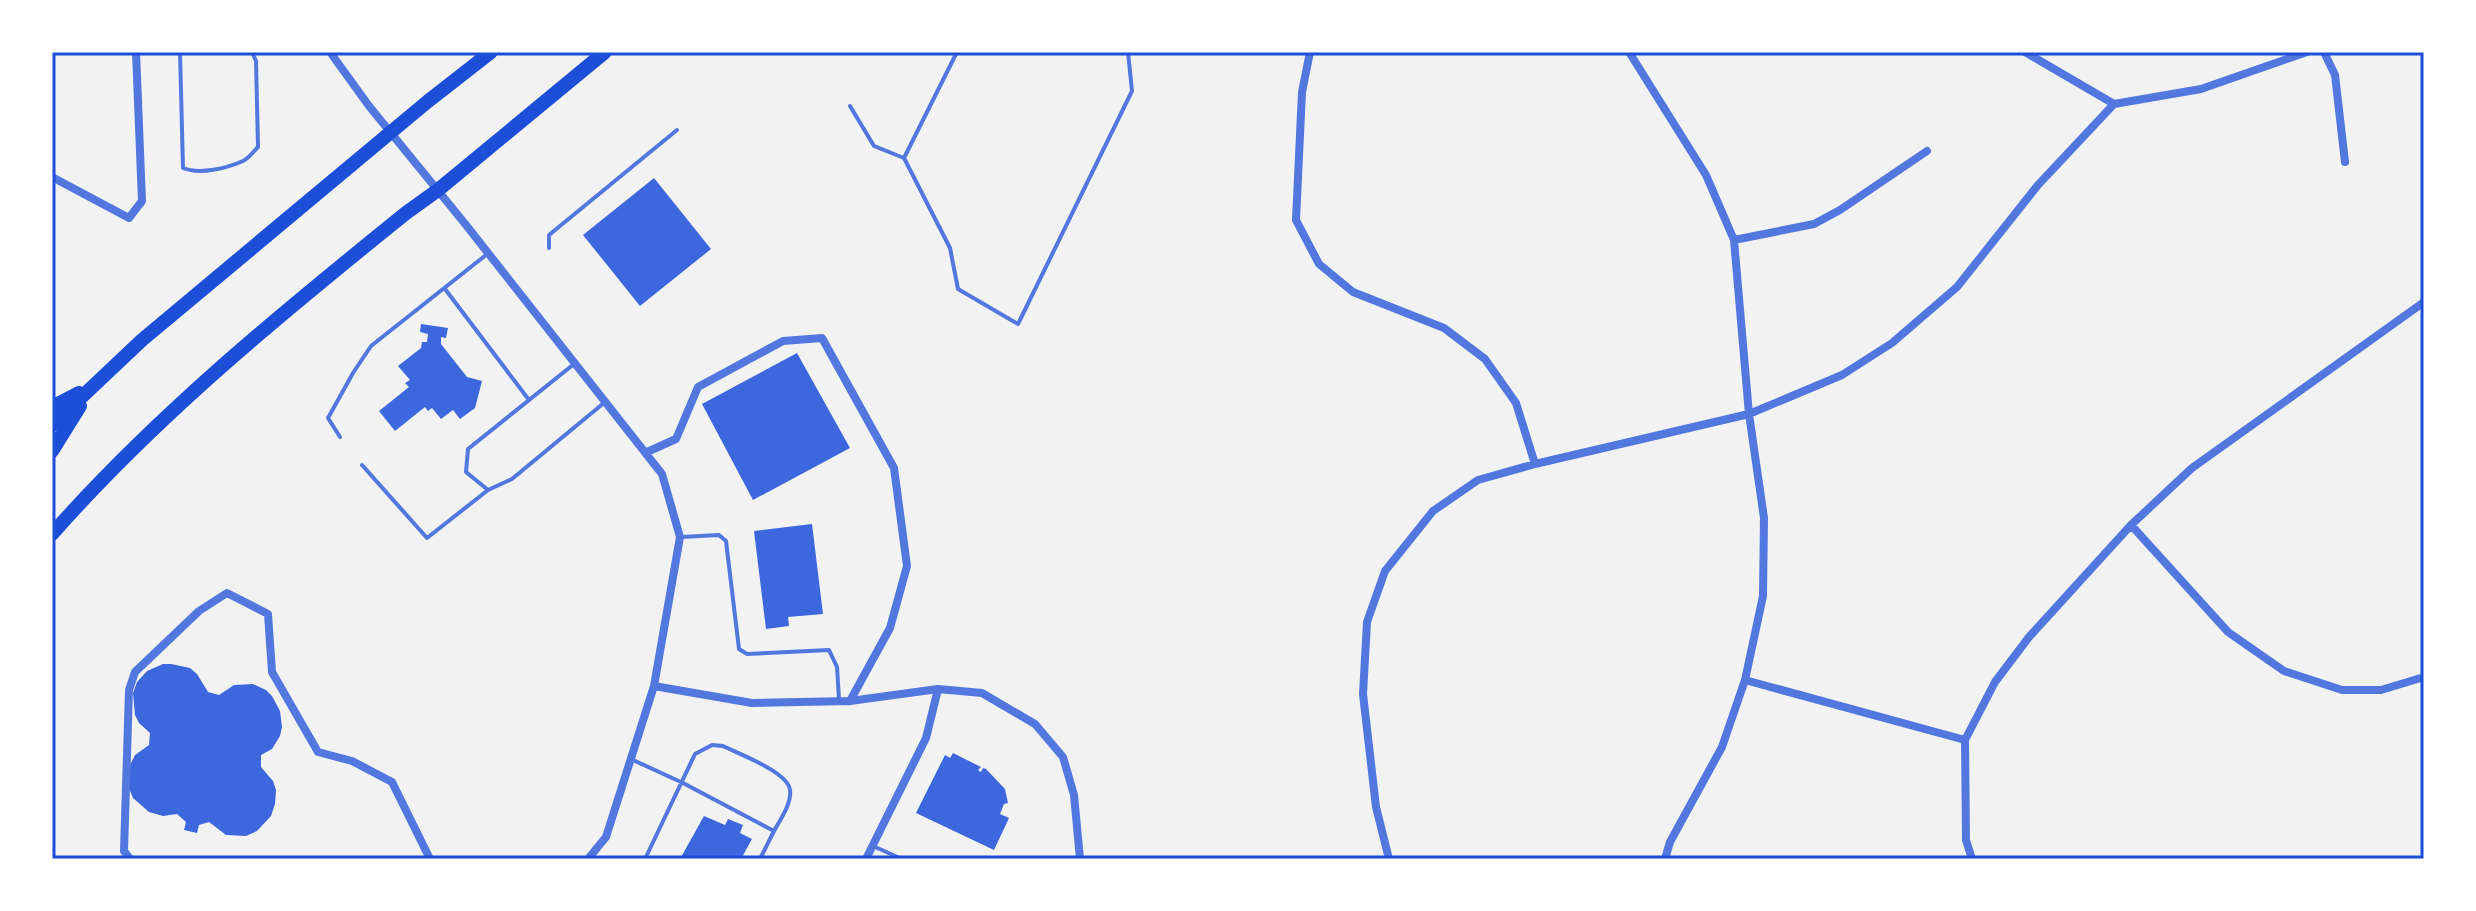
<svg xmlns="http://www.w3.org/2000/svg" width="2476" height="911" viewBox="0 0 2476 911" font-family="Poppins,sans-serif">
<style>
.building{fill:#3d67dc}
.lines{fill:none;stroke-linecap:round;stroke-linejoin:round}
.service{stroke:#5277de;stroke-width:4}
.minor{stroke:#5277de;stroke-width:8}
.trunk{stroke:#1d4ed8;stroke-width:14}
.neatline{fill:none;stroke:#1d4ed8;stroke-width:3}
</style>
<rect width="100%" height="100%" fill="#f2f2f2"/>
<!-- building -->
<path class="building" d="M654,178L711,249L640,306L583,235Z
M421,324L448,328L446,338L441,337V344L467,377L482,381L475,408L460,419L453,410L441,419L432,408L428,411L425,407L395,431L379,411L409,387L405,383L410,380L398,366L421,348L422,342H427L428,334L420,332Z
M797,353L850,448L753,500L702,404Z
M812,524L823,614L788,617L789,626L766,629L754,531Z
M163,664H171L190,668L197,674L208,692L219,695L234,685L253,684L266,690L272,696L280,711L282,727L280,736L272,749L261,755V767L273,781L276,790L275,804L271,816L257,831L246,836L226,835L209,822L199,825L197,833L184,830L186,822L177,814L163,816L149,812L133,798L128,786V769L135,755L149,745L150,733L139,723L135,715L133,693L137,682L147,671Z
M953,753L981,767L978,770L981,772L983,768L986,769L1005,789L1008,803L1004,804L1000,814L1009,818L994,850L916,813L945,755L950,758Z
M704,816L725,825L728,819L743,825L740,833L752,839L741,859H680Z"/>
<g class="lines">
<!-- service -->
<path class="service" d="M180,52L183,168C200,175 227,168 243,161C249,158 253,152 258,147L256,61L252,52
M850,106L874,146L904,158L950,248L958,289L1018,324L1132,91L1128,52
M904,158L957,52
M549,248V235L677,130
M445,289L529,400
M574,364L468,449L466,472L488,490L512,479L605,402
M340,437L328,418L353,373L371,346L486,255
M362,465L427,538L488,490
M681,537L719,535L726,541L739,649L747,654L829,650L837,667L839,699
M633,760L683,783L774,831C780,820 792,803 790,790C788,772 739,754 723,746L712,745L695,754L645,859
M873,846L902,859
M760,859L774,831"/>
<!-- minor -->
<path class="minor" d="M330,52L369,106L466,225L662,474L680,537L654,686L606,837L588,859
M1310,52L1302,92L1296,220L1319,264L1353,292L1444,328L1485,359L1516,403L1535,464
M1629,52L1706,175L1734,240L1749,414L1764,518L1763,596L1745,680L1722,747L1670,842L1665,859
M2025,52L2114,104
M2324,52L2335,75L2345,162
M52,177L129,218L142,201L136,52
M1734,240L1814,224L1840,210L1927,151
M647,452L676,439L698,387L783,341L822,338L894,468L907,566L890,628L850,701
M2131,525L2228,632L2284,671L2342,690H2381L2424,677
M1745,680L1965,740
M654,686L752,703L850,701L938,689L982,693L1035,724L1063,757L1074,795L1080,859
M130,859L124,851L129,690L135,672L199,611L227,593L268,614L272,672L318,752L352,761L392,782L430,859
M866,859L926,738L938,689
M1389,859L1376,807L1363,694L1367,622L1385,571L1433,511L1478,480L1535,464L1749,414L1842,375L1892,343L1957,287L2038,185L2114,104L2201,89L2307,52
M1972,859L1966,840L1965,740L1995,682L2029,637L2131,525L2192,468L2424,302"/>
<!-- trunk -->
<path class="trunk" d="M52,407L79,393
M52,425L142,340L427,102L491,52
M52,451L80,406
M52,534C158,414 282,313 406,213L438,190L605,52"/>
</g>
<!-- border -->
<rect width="2476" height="911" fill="none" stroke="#ffffff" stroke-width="108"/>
<rect x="54" y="54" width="2368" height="803" class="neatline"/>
</svg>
